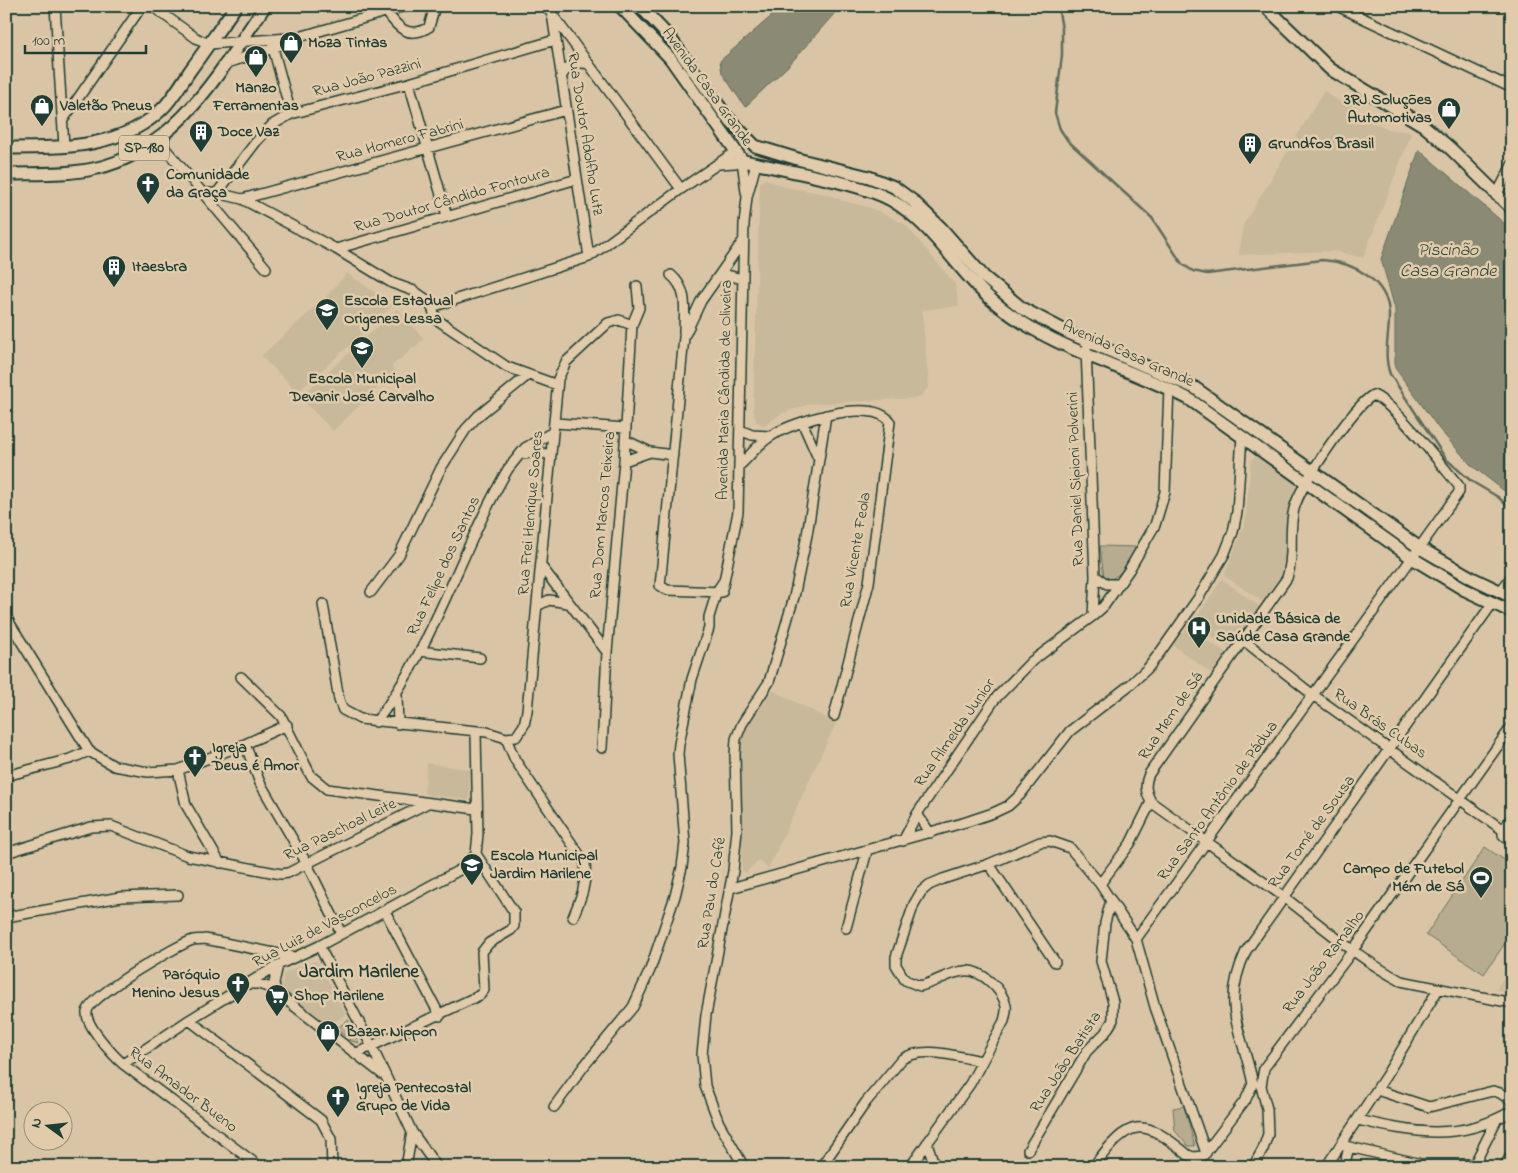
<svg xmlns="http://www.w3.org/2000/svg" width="1518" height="1173" viewBox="0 0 1518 1173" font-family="'Indie Flower',sans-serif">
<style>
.built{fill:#c8b99a}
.green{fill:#b7ac90;stroke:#6b7462}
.water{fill:#8b8b75;stroke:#606c5b}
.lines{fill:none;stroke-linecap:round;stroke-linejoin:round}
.stream{stroke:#606c5b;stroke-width:2.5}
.minor-casing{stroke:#1f3d34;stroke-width:12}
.major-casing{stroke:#1f3d34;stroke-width:15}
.minor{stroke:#e1cbaa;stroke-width:9}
.major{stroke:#e1cbaa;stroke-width:11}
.labels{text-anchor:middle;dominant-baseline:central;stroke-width:5;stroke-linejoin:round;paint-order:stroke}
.shield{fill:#e1cbaa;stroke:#596857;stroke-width:1}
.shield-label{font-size:15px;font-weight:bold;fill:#1f3d34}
.poi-label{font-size:16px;font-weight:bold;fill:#1f3d34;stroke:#e1cbaa;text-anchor:start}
.street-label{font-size:16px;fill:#1f3d34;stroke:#e1cbaa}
.water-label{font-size:18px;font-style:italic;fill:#2a453a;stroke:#e1cbaa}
.quarter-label{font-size:19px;font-weight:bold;fill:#1f3d34;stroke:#e1cbaa}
</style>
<rect width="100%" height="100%" fill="#d9c5a5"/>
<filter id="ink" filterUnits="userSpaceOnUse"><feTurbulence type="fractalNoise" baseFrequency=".02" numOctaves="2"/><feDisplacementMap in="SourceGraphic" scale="10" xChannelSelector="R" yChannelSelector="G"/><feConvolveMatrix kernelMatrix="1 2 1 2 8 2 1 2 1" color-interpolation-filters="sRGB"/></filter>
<g filter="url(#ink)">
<!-- built -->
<path class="built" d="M1324,91L1345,105L1354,100L1358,103L1353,112L1358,117L1392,130L1412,132L1363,258L1333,251L1239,255L1243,225Z
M765,179L785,187L827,194L843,201L871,208L905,224L955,284L959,306L922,310L929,387L919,398L810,404L781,414L764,426L756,421L753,409L760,182Z
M347,273L393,305L298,392L261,356L325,298Z
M397,309L424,339L392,366L395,371L333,431L300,397Z
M1255,457L1298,482L1287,514L1288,552L1283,570L1274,588L1262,601L1224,576L1245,523L1251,460Z
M1222,579L1260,607L1229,646L1191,625Z
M1187,628L1227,653L1212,674L1173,645Z
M772,690L836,723L768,869L759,860L746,873L742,870L740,742L745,726Z
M427,763L471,770L469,800L424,794Z
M314,961L318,962L346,1014L330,1025L282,992L283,976L286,972Z
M1512,965V991L1496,990Z"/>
<!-- green -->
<path class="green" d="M1100,546L1136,547L1122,572L1110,580L1104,578Z
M1485,847L1512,865V933L1484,974L1426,935Z
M348,1020L359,1043L351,1041L336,1029Z
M1184,1106L1195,1146H1188L1175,1131L1173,1108Z"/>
<!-- water -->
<path class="water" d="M783,6H841L789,65L745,107L722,73L720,61Z
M1419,150L1512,230V454L1509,492L1503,490L1471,465L1439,429L1395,368V309L1381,259Z"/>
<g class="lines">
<!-- stream -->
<path class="stream" d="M1058,6L1062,29V55L1055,113L1060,129L1068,141L1152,218L1182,264L1193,271L1207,274L1322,260C1353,262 1390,281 1389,317C1389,337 1383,355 1390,374L1446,459L1471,481L1498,497L1512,510"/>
<!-- minor casing -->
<g class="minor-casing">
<path id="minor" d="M55,6L64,146
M152,6L196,38L209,44L289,38
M546,6L681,189
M1337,6L1512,88
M1508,6L1512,8
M386,11C397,27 408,40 429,27L435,6
M552,14L589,257
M273,48L291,114
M224,64L273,48L299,37L406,6
M561,77C568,65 575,61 589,64
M409,83L447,216
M63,120L142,6
M158,140L266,268
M720,164L735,163L742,160L746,192
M204,193H217L242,199L336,249L392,283L414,291L430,302L436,319L507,367L557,385
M217,193L256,142L272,125L291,114L409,83L555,40
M1496,196L1512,165
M242,199L566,110
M336,249L577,179
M671,275C689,290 684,311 684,333
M717,278L727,275L742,279
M432,307L589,257L681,189L735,152
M1086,349L1095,576L1093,616
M802,422L818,458
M555,423L625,428
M740,430L752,435L770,436
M625,440L650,452L673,455
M522,454L539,452L550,455
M624,461L650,452
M740,465C750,456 759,443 771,436C792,422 873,396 890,422L869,583L834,716
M541,566L607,652
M1095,576L1107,584H1119
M723,586L738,512L744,224L747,197L756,164
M371,592L399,555L441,468L466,429L478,416L528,375
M722,592L667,590L660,586L684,337L701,301L743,241
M1500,592L1512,576
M323,604L339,700L343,710L360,719L487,732L506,738L516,737L524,725L527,711L558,379L566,362L608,323L619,320L632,325
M537,606L549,600L568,603
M6,617L89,751L114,766L148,772L178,770L245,744L287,725
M1242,639L1313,695L1503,830
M420,651L480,658
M241,677L281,716L311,776L327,789L476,809
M397,695L398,724
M376,722C434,646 460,551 508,469L525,448L553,432
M506,738L515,760L585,863C587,884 581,898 573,917
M245,744L260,783L307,864L341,933
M602,748L607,652L624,461L632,325L639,308L637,286
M178,770L186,805L220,863
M6,776L70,759L89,751
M917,814L930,833
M1503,830V835L1512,843
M1503,830L1512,817
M903,841L917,814L995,699L1032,661L1093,616L1104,606L1129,570L1155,525L1165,492L1169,388
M6,853L91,827L111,826L188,856L281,874L288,873L426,804
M989,864L1055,962
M1100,884L1130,844L1151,802
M731,888L966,822L993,813L1008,806L1020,795L1070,731L1131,684L1148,668L1161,651L1199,597L1224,555L1233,532L1237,512L1242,436
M385,911L440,1016
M6,917L121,897L178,895
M846,928L867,851
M319,946L372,1047L412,1132L437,1167
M278,965L274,983L276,992L382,1074
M247,984H259L274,989
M189,1020L321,1120L331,1139L332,1167
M357,1053L480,995L484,990L482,952L489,943L511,930L514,926V912L476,854
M123,1064L189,1020L278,965L319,946L465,867L476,854L478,834L476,732
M1377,1090L1429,1107L1493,1091L1500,1093L1512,1101
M554,1107L584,1066L633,1007L650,970L675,896L682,867L685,843L678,754L679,744L692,679L709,628V617L717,591L723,582
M1358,1120C1414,1133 1459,1142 1512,1111
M927,1143L935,1167
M1341,1145L1421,1164H1474
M1028,1150L1087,1051L1105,1033L1113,1020V1002L1101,961L1105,923L1111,900
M1206,1153L1155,1007L1136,939C1228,812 1320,685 1412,558L1459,492V486C1443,467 1393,402 1373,395C1353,407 1300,485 1294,509C1288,531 1295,555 1287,578L1149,774C1144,785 1146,792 1151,802C1195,834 1240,865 1284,897C1322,926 1358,958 1401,981L1512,1003
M260,1167L123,1064C113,1055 85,1025 87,1012C88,997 177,945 193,940C197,939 201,940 205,939L294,957
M406,1167L412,1132
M744,1167L719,1123L705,1086L702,1055L706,1015L733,871L737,830L735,755L736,739L742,724L769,682L794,597L807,535L826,415
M821,1167L866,1102L902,1059C924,1045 957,1057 982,1061
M910,1167L970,1084L1004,1021C1005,1016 1007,1011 1006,1006C1003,990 981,969 964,971C949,972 935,983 920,986L905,980L896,965V957L914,904L921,892L929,885L943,879L989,864L1040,842L1050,841L1070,848L1100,884L1136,939
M1093,1167C1130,1118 1141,1116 1188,1155L1193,1157L1203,1156L1246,1099L1253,1084C1242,1029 1220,1008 1246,951L1492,604
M1253,1167L1263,1149L1268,1134L1267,1109L1261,1086L1264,1068L1353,950L1512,726
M1326,1167L1387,1074L1439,988
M1344,1167L1349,1147
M1473,1167L1496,1121
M1504,1167L1512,1154"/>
</g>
<!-- major casing -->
<g class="major-casing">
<path id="major" d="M620,6L670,58L742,160C750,163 759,164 768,166C802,174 862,184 891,200C935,225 960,276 999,306C1056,351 1127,366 1189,399L1412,558L1465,590L1512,612
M640,6L670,38L727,117L755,146L801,160L869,177L894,187L913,201L941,228L984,277L1023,309L1071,334L1195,388L1420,548L1472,578L1512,597
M1265,6L1330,69L1423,125L1451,149L1512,209
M6,148C60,148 125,149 165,106C174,96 182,83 189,72C205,50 220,28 236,6
M6,174C35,173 65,175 93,169C176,152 220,71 265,6"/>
</g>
<!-- minor -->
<use href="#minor" class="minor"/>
<!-- major -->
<use href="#major" class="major"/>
</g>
</g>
<!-- icons -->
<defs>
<g id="shop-pin" transform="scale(1.25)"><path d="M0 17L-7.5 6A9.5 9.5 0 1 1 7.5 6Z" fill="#1f3d34" stroke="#e1cbaa"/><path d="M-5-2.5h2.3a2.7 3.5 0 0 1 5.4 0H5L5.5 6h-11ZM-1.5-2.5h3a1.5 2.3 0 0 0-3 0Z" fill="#fff"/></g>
<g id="building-pin" transform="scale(1.25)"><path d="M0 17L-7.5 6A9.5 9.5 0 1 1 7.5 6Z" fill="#1f3d34" stroke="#e1cbaa"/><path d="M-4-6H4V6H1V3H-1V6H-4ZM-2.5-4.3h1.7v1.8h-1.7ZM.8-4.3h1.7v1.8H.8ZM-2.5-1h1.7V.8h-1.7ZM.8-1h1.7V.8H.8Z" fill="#fff"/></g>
<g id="church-pin" transform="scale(1.25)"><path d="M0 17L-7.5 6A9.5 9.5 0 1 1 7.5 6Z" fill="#1f3d34" stroke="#e1cbaa"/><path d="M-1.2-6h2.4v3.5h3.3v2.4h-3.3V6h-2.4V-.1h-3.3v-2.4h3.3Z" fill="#fff"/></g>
<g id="school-pin" transform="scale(1.25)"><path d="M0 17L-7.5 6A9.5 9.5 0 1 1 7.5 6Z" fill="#1f3d34" stroke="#e1cbaa"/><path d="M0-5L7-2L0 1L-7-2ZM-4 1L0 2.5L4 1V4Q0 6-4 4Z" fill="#fff"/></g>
<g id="hospital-pin" transform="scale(1.25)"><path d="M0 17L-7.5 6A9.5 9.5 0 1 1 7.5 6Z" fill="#1f3d34" stroke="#e1cbaa"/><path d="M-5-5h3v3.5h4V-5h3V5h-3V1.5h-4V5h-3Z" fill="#fff"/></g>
<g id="stadium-pin" transform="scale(1.25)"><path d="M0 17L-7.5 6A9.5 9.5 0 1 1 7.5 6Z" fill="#1f3d34" stroke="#e1cbaa"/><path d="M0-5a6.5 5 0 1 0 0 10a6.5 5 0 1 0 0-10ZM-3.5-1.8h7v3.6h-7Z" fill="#fff"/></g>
<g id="supermarket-pin" transform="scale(1.25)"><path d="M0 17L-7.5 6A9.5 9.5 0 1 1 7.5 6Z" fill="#1f3d34" stroke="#e1cbaa"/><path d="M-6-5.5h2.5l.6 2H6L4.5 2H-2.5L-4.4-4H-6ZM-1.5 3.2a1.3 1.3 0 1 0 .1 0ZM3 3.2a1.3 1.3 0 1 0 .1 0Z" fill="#fff"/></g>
</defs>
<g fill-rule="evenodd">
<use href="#shop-pin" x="291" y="43"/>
<use href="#shop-pin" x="256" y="57"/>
<use href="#shop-pin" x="42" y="106"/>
<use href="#shop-pin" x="1449" y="109"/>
<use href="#building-pin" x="201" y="132"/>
<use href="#building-pin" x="1250" y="144"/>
<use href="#church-pin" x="148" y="184"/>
<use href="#building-pin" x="114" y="267"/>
<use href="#school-pin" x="327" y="310"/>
<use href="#school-pin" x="362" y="348"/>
<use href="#hospital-pin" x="1199" y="628"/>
<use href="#church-pin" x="195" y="757"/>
<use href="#school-pin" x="472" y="865"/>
<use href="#stadium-pin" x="1481" y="878"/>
<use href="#church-pin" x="238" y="984"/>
<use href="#supermarket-pin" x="277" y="996"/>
<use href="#shop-pin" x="328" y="1032"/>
<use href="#church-pin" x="338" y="1097"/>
</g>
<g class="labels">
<!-- shield labels -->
<rect class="shield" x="119" y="135.5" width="50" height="25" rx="4"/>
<g class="shield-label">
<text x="144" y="148">SP-180</text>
</g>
<!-- poi labels -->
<g class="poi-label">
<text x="308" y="43">Moza Tintas</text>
<text x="256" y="88" text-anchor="middle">Manzo<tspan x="256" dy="18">Ferramentas</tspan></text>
<text x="1432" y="100" text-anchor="end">3RJ Soluções<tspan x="1432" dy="18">Automotivas</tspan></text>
<text x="60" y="106">Valetão Pneus</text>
<text x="218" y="132">Doce Vaz</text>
<text x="1268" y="144">Grundfos Brasil</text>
<text x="166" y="175">Comunidade<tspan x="166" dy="18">da Graça</tspan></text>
<text x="132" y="267">Itaesbra</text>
<text x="344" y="301">Escola Estadual<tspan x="344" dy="18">Origenes Lessa</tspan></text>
<text x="362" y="379" text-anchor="middle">Escola Municipal<tspan x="362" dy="18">Devanir José Carvalho</tspan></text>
<text x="1216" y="619">Unidade Básica de<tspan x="1216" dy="18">Saúde Casa Grande</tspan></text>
<text x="212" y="748">Igreja<tspan x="212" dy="18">Deus é Amor</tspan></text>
<text x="490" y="856">Escola Municipal<tspan x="490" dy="18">Jardim Marilene</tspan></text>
<text x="1464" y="869" text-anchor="end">Campo de Futebol<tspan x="1464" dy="18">Mém de Sá</tspan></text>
<text x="220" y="975" text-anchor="end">Paróquio<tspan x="220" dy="18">Menino Jesus</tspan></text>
<text x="294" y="996">Shop Marilene</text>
<text x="346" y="1032">Bazar Nippon</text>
<text x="356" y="1088">Igreja Pentecostal<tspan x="356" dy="18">Grupo de Vida</tspan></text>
</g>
<!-- street labels -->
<g class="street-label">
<text transform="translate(367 78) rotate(-15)">Rua João Pazzini</text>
<text transform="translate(707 87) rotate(54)">Avenida Casa Grande</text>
<text transform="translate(585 134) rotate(81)">Rua Doutor Adolfho Lutz</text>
<text transform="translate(400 141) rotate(-15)">Rua Homero Fabrini</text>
<text transform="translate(452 200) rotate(-16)">Rua Doutor Cândido Fontoura</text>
<text transform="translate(1128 354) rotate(24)">Avenida Casa Grande</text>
<text transform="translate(725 390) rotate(-89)">Avenida Maria Cândida de Oliveira</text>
<text transform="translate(1076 479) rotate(-92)">Rua Daniel Sipioni Polverini</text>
<text transform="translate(531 513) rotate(-85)">Rua Frei Henrique Soares</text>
<text transform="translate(603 515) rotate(-85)">Rua Dom Marcos Teixeira</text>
<text transform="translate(856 550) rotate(-80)">Rua Vicente Feola</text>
<text transform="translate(444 566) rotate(-65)">Rua Felipe dos Santos</text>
<text transform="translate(1171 716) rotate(-56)">Rua Mem de Sá</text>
<text transform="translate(1380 724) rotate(35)">Rua Brás Cubas</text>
<text transform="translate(955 733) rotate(-55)">Rua Almeida Junior</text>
<text transform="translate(1218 801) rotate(-54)">Rua Santo Antônio de Pádua</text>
<text transform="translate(340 830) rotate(-26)">Rua Paschoal Leite</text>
<text transform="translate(1312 832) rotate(-54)">Rua Tomé de Sousa</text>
<text transform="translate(712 893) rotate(-81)">Rua Pau do Café</text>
<text transform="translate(325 926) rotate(-28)">Rua Luiz de Vasconcelos</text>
<text transform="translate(1324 962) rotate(-53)">Rua João Ramalho</text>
<text transform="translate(1066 1062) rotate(-57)">Rua João Batista</text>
<text transform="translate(183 1090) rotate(37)">Rua Amador Bueno</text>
</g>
<!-- water labels -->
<g class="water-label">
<text x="1448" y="251">Piscinão<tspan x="1448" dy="21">Casa Grande</tspan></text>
</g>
<!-- quarter labels -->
<g class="quarter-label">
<text x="359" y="972">Jardim Marilene</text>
</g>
</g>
<!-- margin -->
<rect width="1518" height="1173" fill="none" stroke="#e1cbaa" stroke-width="25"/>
<rect x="12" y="12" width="1493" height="1148" fill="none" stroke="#1f3d34" stroke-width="2" filter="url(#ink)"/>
<!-- north arrow -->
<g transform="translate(48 1126) rotate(285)"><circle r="24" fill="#e1cbaa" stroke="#93927b"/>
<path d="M0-4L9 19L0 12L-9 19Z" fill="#1f3d34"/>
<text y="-8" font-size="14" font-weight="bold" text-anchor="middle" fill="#1f3d34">N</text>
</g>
<!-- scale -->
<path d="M25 45v8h121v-8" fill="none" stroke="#1f3d34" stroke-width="2.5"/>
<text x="32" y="45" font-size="15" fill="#1f3d34" stroke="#e1cbaa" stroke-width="4" paint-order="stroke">100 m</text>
</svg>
